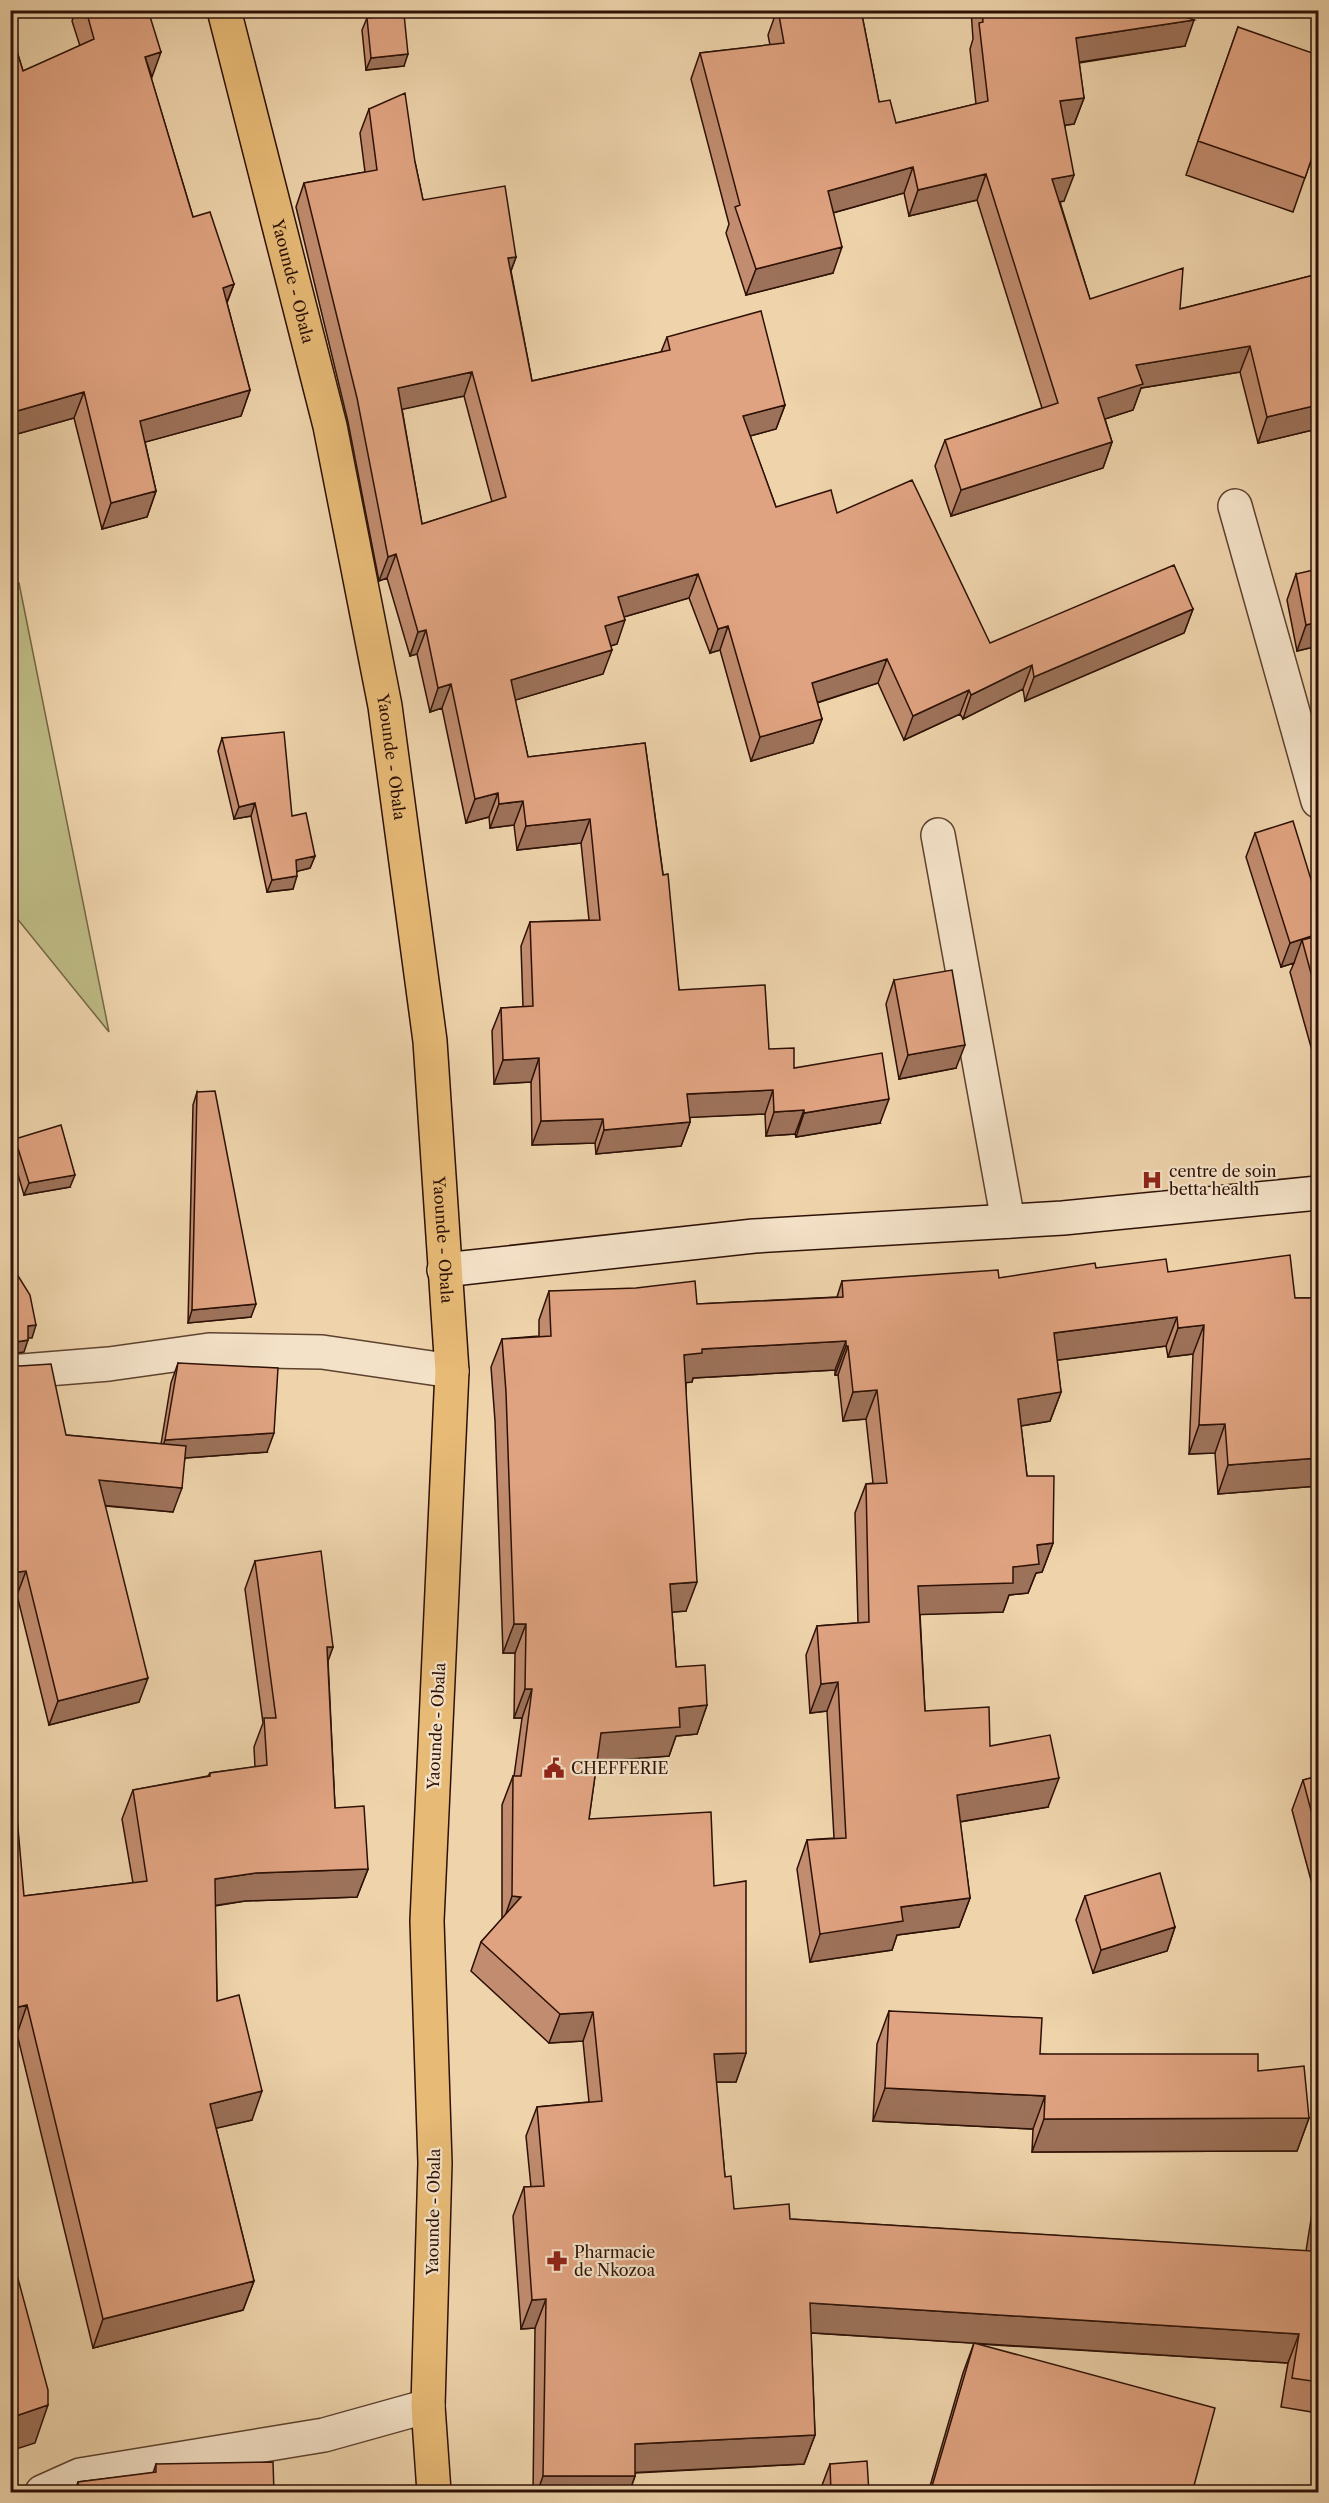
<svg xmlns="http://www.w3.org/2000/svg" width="1329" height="2503" viewBox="0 0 1329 2503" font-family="'Libre Caslon Text',serif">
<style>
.green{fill:#bebb85;stroke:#766646;stroke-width:1.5}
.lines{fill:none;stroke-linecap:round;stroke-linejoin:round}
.street-casing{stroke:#5d422f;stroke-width:36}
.secondary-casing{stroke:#2d1106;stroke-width:36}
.highway-casing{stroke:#2d1106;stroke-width:36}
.street{stroke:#f4e2c8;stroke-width:33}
.secondary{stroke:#f4e2c8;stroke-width:33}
.highway{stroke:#e7ba76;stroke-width:33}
.wall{fill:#c18c6f;stroke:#2d1106;stroke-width:1.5;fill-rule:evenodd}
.shaded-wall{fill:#9d725a;stroke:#2d1106;stroke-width:1.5}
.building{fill:#e0a381;stroke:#2d1106;stroke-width:1.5;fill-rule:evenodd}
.labels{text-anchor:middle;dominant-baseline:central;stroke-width:4.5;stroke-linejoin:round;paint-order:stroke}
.street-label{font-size:16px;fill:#2d1106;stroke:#f4e2c8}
.poi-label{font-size:16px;fill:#2d1106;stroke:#f4e2c8;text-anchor:start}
</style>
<rect width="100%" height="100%" fill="#eed3ab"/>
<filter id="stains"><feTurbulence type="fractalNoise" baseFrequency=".00333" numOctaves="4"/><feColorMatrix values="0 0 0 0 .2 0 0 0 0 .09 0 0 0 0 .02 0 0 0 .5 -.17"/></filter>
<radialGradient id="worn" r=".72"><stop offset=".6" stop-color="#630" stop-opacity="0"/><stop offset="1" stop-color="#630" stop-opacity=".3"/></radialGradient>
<!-- green -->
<path class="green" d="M19,583L109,1032L11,911L10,584Z"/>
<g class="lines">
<!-- street casing -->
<g class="street-casing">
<path id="street" d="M1235,506L1318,801
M938,835L1008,1221
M10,1372L109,1364L209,1350L322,1352L452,1371
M42,2492L80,2475L324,2435L428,2406"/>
</g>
<!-- secondary casing -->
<g class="secondary-casing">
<path id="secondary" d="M444,1270L754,1236L1063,1218L1318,1193"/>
</g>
<!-- highway casing -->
<g class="highway-casing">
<g id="highway">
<path id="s1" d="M224,10L330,426L385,706L430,1041L452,1371L427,1921L435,2163L428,2406L434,2492"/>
</g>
</g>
<!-- street -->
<use href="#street" class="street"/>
<!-- secondary -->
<use href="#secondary" class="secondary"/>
<!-- highway -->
<use href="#highway" class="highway"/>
</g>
<!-- wall -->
<path class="wall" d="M76,10H148L151,78L193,217L234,284L227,303L250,390L241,416L145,442L156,491L147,517L102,529L74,418L10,436V29L23,71L80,46L72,21Z
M777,10H861L879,102L896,123L976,104L970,49L973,39L971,10H1167L1185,46L1079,63L1084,98L1074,124L1065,125L1064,201L1060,202L1090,299L1180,309L1318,274V433L1317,429L1258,443L1240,372L1141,388L1133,410L1105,419L1112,442L1103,468L951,516L935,466L945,440L1042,408L977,200L909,216L904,193L833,213V273L746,295L726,233L729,224L691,79L700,53L770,45L768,35Z
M367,18L404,66L366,70L362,30Z
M1238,27L1318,140L1293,212L1186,175Z
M369,109L415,162L423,200L516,257L511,271L532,381L661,352L667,337L785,405L776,429L750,436L776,507L837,513L990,643L1193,609L1184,633L1025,701L1023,689L963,719L960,714L904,740L878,683L817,703L822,719L813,743L751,761L720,650L710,653L689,598L624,617L617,644L611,646L603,674L515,700L528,757L645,743L679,990L769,1049L794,1068L880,1123L796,1137L795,1134L766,1136L765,1114L690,1117V1122L681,1146L596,1154L595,1143L532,1145L531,1082L494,1084L492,1031L501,1008L523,1007L521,946L530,922L589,920L581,843L517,850L514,825L490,828L489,817L466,823L442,708L430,712L417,654L410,656L387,578L379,581L348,422L296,207L304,183L365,172L360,133ZM464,396L492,502L422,524L402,409Z
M1296,574L1318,646L1297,651L1287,600Z
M222,738L292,816L315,856L310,868L297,871L293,889L267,892L251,816L234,819L218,751Z
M1255,833L1318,902V1072L1290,972L1294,963L1281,967L1246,857Z
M894,980L956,1068L899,1079L886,1004Z
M197,1092L251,1317L188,1323L193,1105Z
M15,1139L70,1187L24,1195L11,1151Z
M1096,1268L1168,1272L1295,1298H1318V1486L1218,1494L1215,1453L1189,1454L1193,1354L1168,1357L1166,1346L1057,1360L1061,1392L1050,1421L1021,1426L1027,1476L1053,1543L1042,1572L1036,1573L1028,1593L1009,1595L1003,1612L920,1614L925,1711L990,1746L1048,1807L960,1822L970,1898L959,1927L897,1935L892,1950L810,1962L797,1869L807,1840L834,1838L827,1711L810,1713L806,1655L817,1626L858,1623L855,1513L866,1484L873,1483L866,1419L843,1421L838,1375H835V1370L693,1378L692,1382H686V1611L672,1612L676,1667L707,1705L697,1734L676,1736L669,1756L597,1761L589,1819L714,1886L746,2053L736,2082H716L725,2177L734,2209L790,2219L1306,2251L1318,2175V2413L1281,2407L1288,2363L978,2344L1192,2493H928L963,2373L974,2343L811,2333L815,2435L804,2464L635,2473V2476L629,2493H533L535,2328L521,2329L513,2216L524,2187H531L526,2136L537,2107L589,2102L583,2041L549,2043L471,1971L481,1942L502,1919V1805L513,1776H514L522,1718H514L515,1653H503L495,1421L491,1367L502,1339L539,1336V1320L549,1291L697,1304L837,1297L842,1281L999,1278Z
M178,1363L267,1452L185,1458L173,1512L105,1506L139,1702L49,1725L17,1595L10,1596V1364L66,1435L161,1444L171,1383Z
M255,1561L333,1647L328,1660L335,1808L368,1869L357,1897L245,1901L215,1906L217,2001L252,2120L216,2128L254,2281L243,2310L93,2348L17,2034L24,1896L133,1883L122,1819L133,1790L208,1776L210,1773L255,1767L254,1747L263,1723L245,1589Z
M1318,1776V1894L1315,1895L1292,1810L1303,1780Z
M1085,1896L1175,1927L1167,1951L1093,1973L1076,1920Z
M889,2011L1040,2054L1258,2071L1309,2118L1297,2151L1032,2152L1033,2129L873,2121L877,2044Z
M156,2464L274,2493H74L78,2482L153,2473Z
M830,2464L869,2493H821V2488Z"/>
<!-- shaded-wall -->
<path class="shaded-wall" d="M1194,20L1185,46L1067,64L1076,38Z
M161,52L152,77L145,57Z
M408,54L404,66L366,70L371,58Z
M1084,98L1074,124L1051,127L1060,101Z
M913,167L904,193L818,217L828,191Z
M986,174L977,200L909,216L918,190Z
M1074,175L1064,201L1043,205L1052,179Z
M842,247L833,273L746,295L756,269Z
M516,257L507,281L508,258Z
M234,284L224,309L223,288Z
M1250,346L1240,372L1141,388L1133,410L1089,424L1098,398L1136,365Z
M472,372L464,396L390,412L398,388Z
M250,390L241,416L131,446L140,421Z
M84,392L74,418L10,436V413Z
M785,405L776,429L735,440L743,416Z
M1318,405V425L1317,429L1258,443L1267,417Z
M1112,442L1103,468L951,516L961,490Z
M156,491L147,517L102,529L111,503Z
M396,554L387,578L379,581L388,557Z
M698,574L689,598L610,621L618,597Z
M1193,609L1184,633L1025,701L1034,677Z
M625,620L617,644L596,650L605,626Z
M1318,622V646L1297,651L1306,625Z
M728,626L720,650L710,653L718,629Z
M426,630L417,654L410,656L418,632Z
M612,650L603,674L502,704L511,680Z
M887,659L878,683L803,707L812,683Z
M1032,665L1023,689L963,719L971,695Z
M451,684L442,708L430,712L438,688Z
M969,690L960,714L904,740L913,716Z
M822,719L813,743L751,761L760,737Z
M498,793L489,817L466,823L475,799Z
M523,801L514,825L490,828L499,804Z
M255,803L251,816L234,819L239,807Z
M590,819L581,843L517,850L526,826Z
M315,856L310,868L291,873L296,860Z
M297,876L293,889L267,892L272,880Z
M1318,934V955L1302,940L1294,963L1281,967L1290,943Z
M965,1045L956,1068L899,1079L908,1055Z
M539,1058L531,1082L494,1084L503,1060Z
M773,1090L765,1114L679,1118L687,1094Z
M889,1099L880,1123L796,1137L804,1113Z
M804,1110L795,1134L766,1136L774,1112Z
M603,1119L595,1143L532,1145L541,1121Z
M690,1122L681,1146L596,1154L604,1130Z
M75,1175L70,1187L24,1195L29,1183Z
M256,1304L251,1317L188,1323L192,1310Z
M1177,1317L1166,1346L1043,1362L1054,1333Z
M36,1325L32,1338H24L28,1326Z
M1204,1325L1193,1354L1168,1357L1178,1328Z
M28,1340L24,1352L10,1354V1343Z
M846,1341L835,1370L693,1378L692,1382L674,1384L684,1355L702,1349Z
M846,1346H848L838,1375H835Z
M877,1390L866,1419L843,1421L853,1392Z
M1061,1392L1050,1421L1008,1428L1018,1399Z
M1225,1424L1215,1453L1189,1454L1199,1425Z
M274,1433L267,1452L158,1460L165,1440Z
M1318,1458V1486L1218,1494L1228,1465Z
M99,1480L182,1488L173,1512L90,1504Z
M1053,1543L1042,1572L1036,1573L1028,1593L1009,1595L1003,1612L907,1615L918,1586L1013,1567L1037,1545Z
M26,1571L17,1595L10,1596V1573Z
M697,1582L686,1611L660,1613L670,1584Z
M514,1624H526L515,1653H503Z
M327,1647H333L323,1675Z
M148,1678L139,1702L49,1725L58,1701Z
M838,1682L827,1711L810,1713L821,1684Z
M525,1689H532L522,1718H514Z
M707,1705L697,1734L676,1736L669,1756L590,1762L601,1733L679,1708Z
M1059,1778L1048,1807L946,1824L957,1795Z
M368,1869L357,1897L245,1901L204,1907L215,1879L256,1873Z
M1318,1886V1894L1315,1895Z
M512,1896L521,1897L502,1925Z
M970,1898L959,1927L897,1935L892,1950L810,1962L820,1934L901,1907Z
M1175,1927L1167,1951L1093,1973L1101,1950Z
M27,2005L17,2034L10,2035V2009Z
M593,2012L583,2041L549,2043L560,2014Z
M746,2053L736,2082H703L714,2054Z
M885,2088L1045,2096L1033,2129L873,2121Z
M262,2091L252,2120L200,2132L210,2104Z
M1309,2118L1297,2151L1032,2152L1044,2119Z
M254,2281L243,2310L93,2348L103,2319Z
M546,2299L535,2328L521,2329L532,2300Z
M810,2303L1299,2334L1288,2363L799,2332Z
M48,2405L35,2443L10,2451V2418Z
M815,2435L804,2464L625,2473L635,2444Z
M543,2476H635L629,2493H537Z"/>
<!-- building -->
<path class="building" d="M86,10H148L161,52L145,57L193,217L210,212L234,284L223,288L250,390L140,421L156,491L111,503L84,392L10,413V29L23,71L94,39Z
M778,10H861L879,102L890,100L896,123L988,101L979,23L983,22L982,10H1167L1194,20L1076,38L1084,98L1060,101L1074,175L1052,179L1090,299L1183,268L1180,309L1318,274V405L1267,417L1250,346L1136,365L1143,384L1098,398L1112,442L961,490L945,440L1058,403L986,174L918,190L913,167L828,191L842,247L756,269L735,207L740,205L700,53L784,43Z
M404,14L408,54L371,58L367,18Z
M1238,27L1318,55V140L1305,178L1198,141Z
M405,93L415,162L423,200L505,186L516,257L508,258L532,381L670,350L667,337L761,311L785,405L743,416L776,507L831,490L837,513L912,480L990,643L1174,565L1193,609L1034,677L1032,665L971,695L969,690L913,716L887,659L812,683L822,719L760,737L728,626L718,629L698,574L618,597L625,620L605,626L612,650L511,680L528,757L645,743L663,875L668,874L679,990L765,985L769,1049L794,1048V1068L882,1053L889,1099L804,1113V1110L774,1112L773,1090L687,1094L690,1122L604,1130L603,1119L541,1121L539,1058L503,1060L501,1008L533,1006L530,922L600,920L590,819L526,826L523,801L499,804L498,793L475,799L451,684L438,688L426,630L418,632L396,554L388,557L357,398L304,183L377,170L369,109ZM472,372L506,497L422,524L398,388Z
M1318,569V622L1306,625L1296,574Z
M284,732L292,816L306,813L315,856L296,860L297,876L272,880L255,803L239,807L222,738Z
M1293,821L1318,902V934L1290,943L1255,833Z
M1318,936V999L1302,940Z
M952,970L965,1045L908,1055L894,980Z
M215,1091L256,1304L192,1310L197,1092Z
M61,1125L75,1175L29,1183L15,1139Z
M1290,1255L1295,1298H1318V1458L1228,1465L1225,1424L1199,1425L1204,1325L1178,1328L1177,1317L1054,1333L1061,1392L1018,1399L1027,1476H1054L1053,1543L1037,1545L1039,1564L1013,1567V1583L918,1586L925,1711L989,1707L990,1746L1050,1735L1059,1778L957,1795L970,1898L901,1907L903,1921L820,1934L807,1840L846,1838L838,1682L821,1684L817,1626L869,1622L866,1484L887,1483L877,1390L853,1392L848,1346H846V1341L702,1349V1353L684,1355L697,1582L670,1584L676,1667L705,1665L707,1705L679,1708L680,1727L601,1733L589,1819L711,1812L714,1886L746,1881V2053L714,2054L725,2177L731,2176L734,2209L789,2204L790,2219L1312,2251L1318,2209V2382L1292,2378L1299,2334L810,2303L815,2435L635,2444V2476H543L546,2299L532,2300L524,2187L544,2186L537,2107L602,2101L593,2012L560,2014L481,1942L521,1897L512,1896L513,1776H521L532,1689H525L526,1624H514L506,1392L502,1339L551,1336L549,1291L636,1288L695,1281L697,1304L843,1297L842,1281L998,1270L999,1278L1095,1263L1096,1268L1166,1259L1168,1272Z
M15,1271L30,1295L36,1325L28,1326V1340L10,1343V1272Z
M178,1363L278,1368L274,1433L165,1440Z
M10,1364L20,1366L51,1364L66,1435L186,1446L182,1488L99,1480L148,1678L58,1701L26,1571L10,1573Z
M321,1551L333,1647H327L335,1808L364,1806L368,1869L256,1873L215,1879L217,2001L239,1995L262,2091L210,2104L254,2281L103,2319L27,2005L10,2009V1761H12L24,1896L147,1881L133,1790L210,1776V1773L267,1765L264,1718H276L255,1561Z
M1318,1776V1837L1303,1780Z
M1160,1873L1175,1927L1101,1950L1085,1896Z
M889,2011L1042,2018L1040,2054H1258V2071L1304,2066L1309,2118L1044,2119L1045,2096L885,2088Z
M10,2249L48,2390V2405L10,2418Z
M974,2343L1215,2408L1192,2493H930Z
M867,2461L869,2493H831L830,2464Z
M273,2462L274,2493H80L78,2482L156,2472V2464Z"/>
<!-- icons -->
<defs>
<g id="hospital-bare" transform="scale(1.62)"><path d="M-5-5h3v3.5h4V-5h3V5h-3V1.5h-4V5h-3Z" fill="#8f2418" stroke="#f4e2c8" stroke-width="2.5" paint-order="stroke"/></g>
<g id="civic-bare" transform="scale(1.62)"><path d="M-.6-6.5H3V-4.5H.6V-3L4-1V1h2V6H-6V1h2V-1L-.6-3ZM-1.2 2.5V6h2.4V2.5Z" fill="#8f2418" stroke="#f4e2c8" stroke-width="2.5" paint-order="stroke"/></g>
<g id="pharmacy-bare" transform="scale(1.62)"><path d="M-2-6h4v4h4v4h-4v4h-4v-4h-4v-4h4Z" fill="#8f2418" stroke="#f4e2c8" stroke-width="2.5" paint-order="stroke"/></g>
</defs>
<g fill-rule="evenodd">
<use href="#hospital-bare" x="1152" y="1180"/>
<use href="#civic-bare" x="554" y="1768"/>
<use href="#pharmacy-bare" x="557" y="2261"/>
</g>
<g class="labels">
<!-- street labels -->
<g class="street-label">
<text stroke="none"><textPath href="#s1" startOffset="280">Yaounde - Obala</textPath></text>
<text stroke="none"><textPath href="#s1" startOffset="766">Yaounde - Obala</textPath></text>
<text stroke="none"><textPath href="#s1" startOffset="1252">Yaounde - Obala</textPath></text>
<text transform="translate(436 1726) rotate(-87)">Yaounde - Obala</text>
<text transform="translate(433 2212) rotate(-89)">Yaounde - Obala</text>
</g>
<!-- poi labels -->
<g class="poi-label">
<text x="1169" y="1171">centre de soin<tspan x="1169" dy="18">betta health</tspan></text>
<text x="571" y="1768">CHEFFERIE</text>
<text x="574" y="2252">Pharmacie<tspan x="574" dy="18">de Nkozoa</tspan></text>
</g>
</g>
<!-- margin -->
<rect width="1329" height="2503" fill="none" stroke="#eed3ab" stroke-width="36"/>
<rect x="12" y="12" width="1305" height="2479" fill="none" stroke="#2d1106" stroke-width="3"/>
<rect x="18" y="18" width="1293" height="2467" fill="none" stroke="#2d1106" stroke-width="1.5"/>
<rect width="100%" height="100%" filter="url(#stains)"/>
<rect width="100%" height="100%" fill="url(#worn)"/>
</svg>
